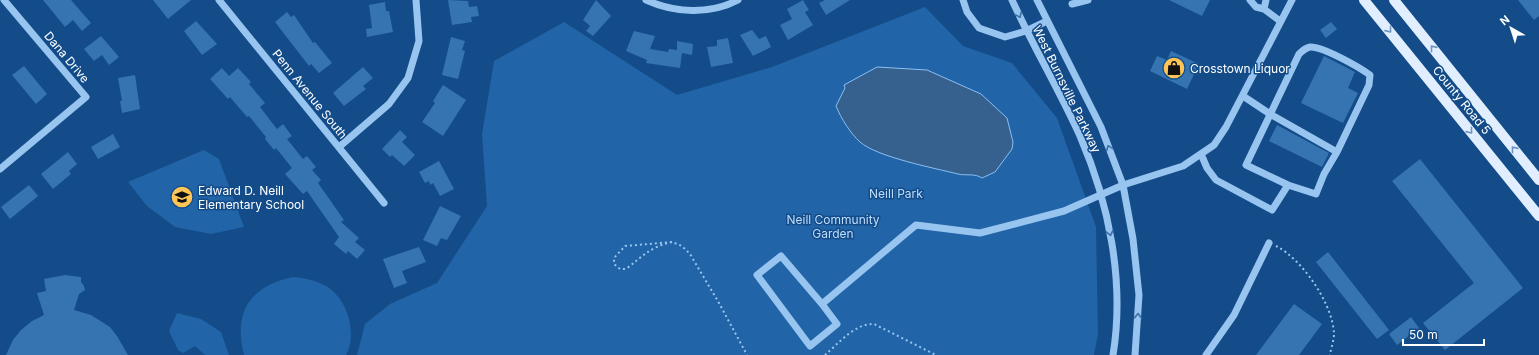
<svg xmlns="http://www.w3.org/2000/svg" width="1539" height="355" viewBox="0 0 1539 355" font-family="Inter,sans-serif">
<style>
.green{fill:#2164a7}
.water{fill:#36618e;stroke:#8ac0f4}
.building{fill:#3673b1}
.lines{fill:none;stroke-linecap:round;stroke-linejoin:round}
.path{stroke:#98c4f0;stroke-width:2;stroke-dasharray:2 3;stroke-linecap:butt}
.minor{stroke:#98c4f0;stroke-width:7}
.major{stroke:#e1eeff;stroke-width:10}
.oneway{stroke:#3b70a8}
.oneway2{stroke:#7095be}
.labels{text-anchor:middle;dominant-baseline:central;stroke-width:3;stroke-linejoin:round;paint-order:stroke}
.street-label{font-size:12px;fill:#fff;stroke:#134c89}
.poi-label{font-size:12px;fill:#fff;stroke:#134c89;text-anchor:start}
.park-label{font-size:12px;fill:#beddfc;stroke:#134c89}
</style>
<rect width="100%" height="100%" fill="#134c89"/>
<!-- green -->
<path class="green" d="M925,7L963,46L1012,63L1057,118L1096,227L1098,334L1094,355H357L365,324L390,304L437,283L487,206L482,134L494,61L564,22L677,95L772,67Z
M204,150L219,159L244,227L211,234L175,227L147,206L128,182Z
M293,277C305,278 315,280 326,286C347,298 358,333 346,355H244C233,312 250,286 293,277Z
M177,313L201,319L221,332L229,355H205L195,346L183,353L178,350L169,331Z"/>
<!-- water -->
<path class="water" d="M877,67L927,70L981,94L1007,118L1013,142L1012,149L995,172L982,178C975,173 965,176 958,174C934,168 877,157 860,142C850,133 841,118 836,106L845,88L844,85Z"/>
<!-- building -->
<path class="building" d="M43,0H71L91,23L82,31L73,20L65,27Z
M153,0H191L168,19Z
M448,0L468,1L469,7L477,6L479,16L471,17L472,22L452,25Z
M596,0L611,16L593,36L586,31L590,26L583,20Z
M803,0L809,10L805,12L813,25L788,40L780,25L792,19L787,9Z
M825,0H850L826,15L819,3Z
M1169,0H1210L1202,16Z
M1518,0H1539V16L1534,20Z
M385,2L386,11H389L393,32L367,37L366,29L372,28L369,5Z
M287,12L291,17L294,15L313,43L315,42L332,63L319,73L311,64L309,66L275,22Z
M196,21L217,44L202,55L184,31Z
M1331,22L1337,29L1326,38L1320,30Z
M752,30L759,39L766,36L771,47L753,56L740,35Z
M634,31L655,36L650,49L668,52L669,49L677,50V41L693,44L692,55L682,53L680,68L646,63L647,60L626,51Z
M101,36L119,57L109,65L102,55L94,61L84,49Z
M451,37L465,41L462,50L465,51L458,79L442,75Z
M728,38L733,63L711,67L707,47L717,46V40Z
M1171,51L1199,64L1187,89L1150,71L1157,56L1167,60Z
M1324,56L1355,72L1348,88L1358,93L1343,123L1301,103Z
M24,66L47,94L36,104L12,75Z
M363,67L373,78L363,86L366,89L344,106L333,93Z
M222,68L229,76L238,68L251,82L249,84L265,103L260,107L277,129L283,124L292,136L287,139L303,159L307,156L316,167L312,170L321,180L318,183L344,220L341,222L359,238L355,242L365,250L357,259L348,251L346,254L334,244L339,237L307,191L303,194L285,174L292,168L276,148L274,150L265,139L266,137L249,116L247,117L230,97L228,99L210,79Z
M135,75L140,109L122,113L120,101H122L118,78Z
M443,85L466,100L443,136L422,122L435,103L433,101Z
M1277,125L1329,153L1322,167L1269,141Z
M400,130L407,137L402,142L415,155L404,166L392,155L390,157L382,149Z
M113,134L120,147L98,159L91,147Z
M68,152L77,164L69,171L71,174L53,189L41,174Z
M1420,159L1523,288L1445,350L1423,323L1474,283L1392,181Z
M439,161L454,189L440,196L433,183L430,185L429,181L425,183L419,172Z
M29,185L38,196L10,219L1,207Z
M440,206L461,216L447,240L441,238L437,246L423,240Z
M419,247L426,262L402,271L407,283L394,288L383,259Z
M1328,252L1389,330L1377,339L1316,262Z
M65,275L81,277V282L84,286L85,290L79,294L74,310L91,315L110,327L117,336L128,355H6L13,340L21,330L32,321L44,315L37,293L46,291L44,279Z
M1294,304L1322,324L1299,355H1256Z
M1411,317L1419,328L1397,345L1389,334Z"/>
<g class="lines">
<!-- path -->
<path class="path" d="M672,242C650,247 643,256 626,269H620L614,264V258L625,246L672,242L682,246L690,254L719,303L747,355
M1276,246C1302,259 1333,304 1334,334C1334,340 1331,348 1330,355
M825,355C838,344 855,323 874,324L936,355"/>
<!-- minor -->
<path class="minor" d="M219,0L384,203
M646,0C675,13 710,15 738,0
M963,0L967,12L979,28L1005,37L1026,31L1047,21
M1012,0C1033,46 1059,90 1080,136C1109,203 1125,282 1113,355
M1037,0L1101,127L1123,185L1133,239L1139,295L1135,355
M1250,0L1256,7L1264,9
M1266,0L1264,9L1280,21
M1072,4L1088,0
M339,147L389,104L408,78L419,41L416,0
M1201,154L1207,168L1216,180L1272,210L1288,185L1316,194L1324,174L1337,152L1270,114L1243,96
M0,169L86,97L4,0
M1288,185L1246,165L1299,54C1302,51 1305,48 1310,47C1322,46 1359,67 1370,75L1369,85L1337,152
M822,304L837,324L810,346L757,275L781,256L822,304L916,225L980,233L1064,211L1123,185L1183,166L1214,145L1226,127L1292,0
M1206,355L1234,315L1269,243"/>
<!-- major -->
<path class="major" d="M1364,0L1539,216
M1394,0L1539,180"/>
</g>
<!-- one-way arrows -->
<defs><path id="oneway-chevron" d="M-2-3.5L2.5 0L-2 3.5" fill="none" stroke-width="1.6" stroke-linecap="round" stroke-linejoin="round"/></defs>
<g class="oneway">
<use href="#oneway-chevron" transform="translate(1019 15) rotate(65)"/>
<use href="#oneway-chevron" transform="translate(1109 148) rotate(-111)"/>
<use href="#oneway-chevron" transform="translate(1110 233) rotate(78)"/>
<use href="#oneway-chevron" transform="translate(1138 316) rotate(-88)"/>
</g>
<g class="oneway2">
<use href="#oneway-chevron" transform="translate(1389 30) rotate(51)"/>
<use href="#oneway-chevron" transform="translate(1433 48) rotate(-129)"/>
<use href="#oneway-chevron" transform="translate(1470 131) rotate(51)"/>
<use href="#oneway-chevron" transform="translate(1514 149) rotate(-129)"/>
</g>
<!-- icons -->
<defs>
<g id="shop-disc" transform="scale(1.15)"><circle r="9.5" fill="#ffc657" stroke="#134c89"/><path d="M-5-2.5h2.3a2.7 3.5 0 0 1 5.4 0H5L5.5 6h-11ZM-1.5-2.5h3a1.5 2.3 0 0 0-3 0Z" fill="#111"/></g>
<g id="school-disc" transform="scale(1.15)"><circle r="9.5" fill="#ffc657" stroke="#134c89"/><path d="M0-5L7-2L0 1L-7-2ZM-4 1L0 2.5L4 1V4Q0 6-4 4Z" fill="#111"/></g>
</defs>
<g fill-rule="evenodd">
<use href="#shop-disc" x="1174" y="68"/>
<use href="#school-disc" x="182" y="197"/>
</g>
<g class="labels">
<!-- street labels -->
<g class="street-label">
<text transform="translate(67 57) rotate(50)">Dana Drive</text>
<text transform="translate(1067 89) rotate(64)">West Burnsville Parkway</text>
<text transform="translate(310 94) rotate(51)">Penn Avenue South</text>
<text transform="translate(1462 100) rotate(51)">County Road 5</text>
</g>
<!-- poi labels -->
<g class="poi-label">
<text x="1190" y="68">Crosstown Liquor</text>
<text x="198" y="190">Edward D. Neill<tspan x="198" dy="14">Elementary School</tspan></text>
</g>
<!-- park labels -->
<g class="park-label">
<text x="896" y="193">Neill Park</text>
<text x="833" y="219">Neill Community<tspan x="833" dy="14">Garden</tspan></text>
</g>
</g>
<!-- north arrow -->
<g transform="translate(1511 28) rotate(321)" stroke="#134c89" stroke-width="3" paint-order="stroke">
<path d="M0-3L7 15L0 10L-7 15Z" fill="#ffffff"/>
<text y="-6" font-size="11" font-weight="bold" text-anchor="middle" fill="#ffffff">N</text>
</g>
<!-- scale -->
<path d="M1403 339v6h81v-6" fill="none" stroke="#ffffff" stroke-width="2"/>
<text x="1409" y="339" font-size="12" fill="#ffffff" stroke="#134c89" stroke-width="3" paint-order="stroke">50 m</text>
</svg>
